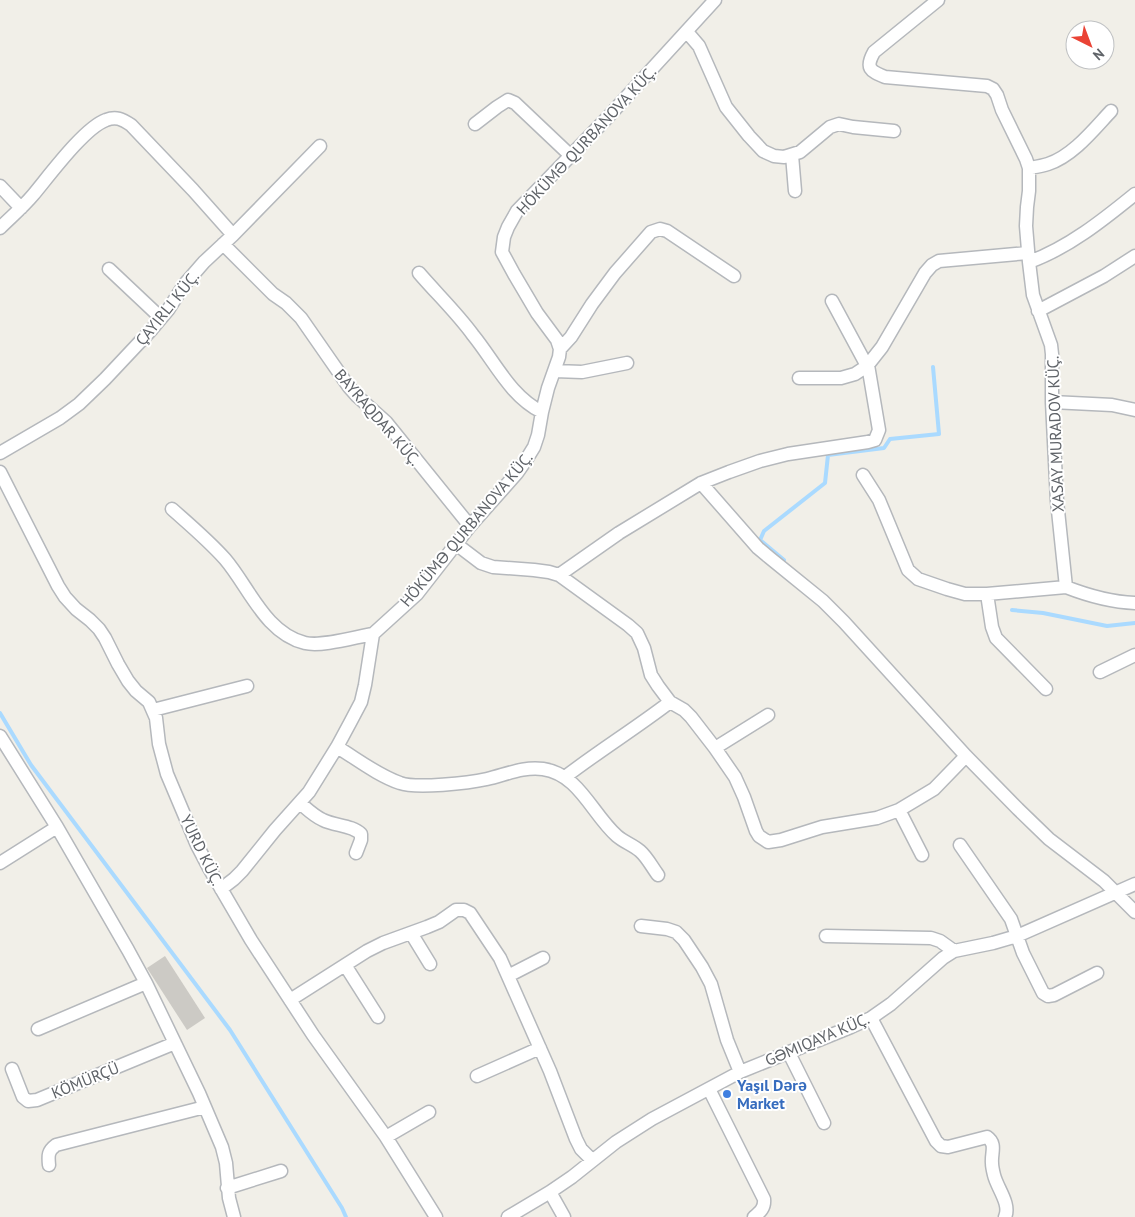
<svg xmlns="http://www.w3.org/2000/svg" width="1135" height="1217" viewBox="0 0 1135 1217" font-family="'PT Sans',sans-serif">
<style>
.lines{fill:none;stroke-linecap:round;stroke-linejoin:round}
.stream{stroke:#aadaff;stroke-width:4}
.building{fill:#cccac5}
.minor-casing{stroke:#b5b8bc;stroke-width:15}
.minor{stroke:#fff;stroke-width:12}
.shop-dot{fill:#3f7fe0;stroke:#fff;stroke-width:2}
.labels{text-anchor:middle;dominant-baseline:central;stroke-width:4;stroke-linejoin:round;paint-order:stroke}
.street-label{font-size:16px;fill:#5f6368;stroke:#fff}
.shop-label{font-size:16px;font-weight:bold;fill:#366cbe;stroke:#fff;text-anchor:start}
</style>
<rect width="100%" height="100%" fill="#f1efe8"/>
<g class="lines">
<!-- stream -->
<path class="stream" d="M784,560L760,540L764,531L825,483L828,455L884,448L890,439L939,434L933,367
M1012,610L1043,613L1107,626L1135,623
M0,713L31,765L230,1030L342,1208L346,1217"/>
</g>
<!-- building -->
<path class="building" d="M165,956L205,1018L187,1030L147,968Z"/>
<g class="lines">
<!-- minor casing -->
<g class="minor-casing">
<path id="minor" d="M938,0L874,52C865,68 870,71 885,77L987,86L993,89L997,95L1002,110L1026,159L1029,168V191L1027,207L1026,226L1029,262L1033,295L1051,345L1052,354V402L1057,501L1066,587C1089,596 1110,602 1135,603
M687,32L699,46L726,107L749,136L763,151L774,156L784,157L800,152L830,127L839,124L853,127L894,131
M475,124L497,107L508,100L515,103L571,156
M792,155L795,191
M1029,168C1035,167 1042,166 1048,164C1073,156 1094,129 1111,111
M0,186L21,208
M0,228C11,217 23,207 33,195C49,176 84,128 106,120C116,116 122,119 131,125L193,190L233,235
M223,244L273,294L286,303L301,318L349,387L357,396L386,422L470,526
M1029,262C1068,248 1103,220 1135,194
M109,269L161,318
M419,273C437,294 457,313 473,335C495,362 510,396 542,412
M832,301L867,366
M1038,311L1104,276L1135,256
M560,349L571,337L592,304L615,273L651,232L660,229L667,231L734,276
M555,371L582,372L627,363
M799,378H841L855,374L867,366L882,347L925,273L932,265L939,261L1028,253
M1052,402L1112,405L1135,410
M0,453L60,418L79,404L105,379L152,329L168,310L184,285L204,262L233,235L320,146
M0,472L58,586L65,597L76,609L90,620L99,629L105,638L118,664L128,681L136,691L149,702L156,718L159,744L167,774L197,845L209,868L251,940L313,1035L386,1137L436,1217
M863,475L879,500L908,570L918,579L947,589L965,594H987L1066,587
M701,483L758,548L770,558L823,601L844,622L966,756L1018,809L1049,839L1104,881L1135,912
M172,509C190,525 209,541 225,559C249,587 265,633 305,643C322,647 355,637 373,634
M456,544L481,563L493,567L534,570L549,572L559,575L628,625L637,633L644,648L651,675L658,686L670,702L684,710L691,717L715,748L735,777L744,797L756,831L759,836L768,842L781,840L822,827L877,818L899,810L934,789L966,756
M559,575L619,533L701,483L729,472L760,461L788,454L868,442L875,440L879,430L868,365
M987,594L992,627L996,638L1046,689
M1100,672L1135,655
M153,710L247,686
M0,736L57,827L128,950L146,983L199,1093L222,1147L226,1163L229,1198L234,1217
M337,747C357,759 377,775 400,783C416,789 469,783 487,779C505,775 524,766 543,769C579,774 592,814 617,836C624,842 633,845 640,851C647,857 652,867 658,875
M715,748L768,715
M565,777C599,751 636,728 670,702
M300,803C307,809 314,816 323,820C335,826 352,825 361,834V840L356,853
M899,810L922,855
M960,845L1011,919L1023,953L1043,993L1048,996L1054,995L1097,973
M0,863L57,827
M221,889L234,879L242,871L275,830L309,792L337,747L351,721L361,702L365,685L373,634L417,594L470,526L517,473L526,460L534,447L538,435L542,412L548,388L559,357L560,349L557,340L537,313L514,274L502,252L504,237L508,227L517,211L608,117L715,0
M641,926L667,929L676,932L684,940L702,967L711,984L727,1040L740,1072
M411,933L430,964
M826,936L931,938L940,941L954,951
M345,965L378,1017
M508,976L543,958
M290,1000L367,951L383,943L427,927L439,922L456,910H464L470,913L500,958L550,1071L576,1139L581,1149L592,1160
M871,1018L936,1141L941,1146L948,1147L987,1137C997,1144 991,1153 992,1163C992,1166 993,1171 994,1175C997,1188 1011,1204 1005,1217
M38,1029L146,983
M789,1053L824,1123
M12,1069L23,1097L28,1101L37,1100L175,1043
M477,1076L540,1048
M709,1089L764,1199C765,1208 760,1212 754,1217
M386,1137L429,1112
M49,1165C48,1155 48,1151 56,1145L205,1107
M227,1188L281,1171
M550,1192L564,1217
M508,1217L550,1192L572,1177L616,1142L652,1119L740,1072L851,1027L871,1018L891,1004L943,958L954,951L993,943L1017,936L1135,884"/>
</g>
<!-- minor -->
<use href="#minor" class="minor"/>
</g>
<!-- markers -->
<circle class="shop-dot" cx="727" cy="1094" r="5"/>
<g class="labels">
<!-- street labels -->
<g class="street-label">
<text transform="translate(586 140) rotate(-47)">HÖKÜMƏ QURBANOVA KÜÇ.</text>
<text transform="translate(167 308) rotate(-51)">ÇAYIRLI KÜÇ.</text>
<text transform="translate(378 417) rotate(49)">BAYRAQDAR KÜÇ.</text>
<text transform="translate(1055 434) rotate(-92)">XASAY MURADOV KÜÇ.</text>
<text transform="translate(466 529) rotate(-50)">HÖKÜMƏ QURBANOVA KÜÇ.</text>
<text transform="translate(202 850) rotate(64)">YURD KÜÇ.</text>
<text transform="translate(817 1039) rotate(-23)">GƏMIQAYA KÜÇ.</text>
<text transform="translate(85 1080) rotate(-22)">KÖMÜRÇÜ</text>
</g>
<!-- shop labels -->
<g class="shop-label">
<text x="737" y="1085">Yaşıl Dərə<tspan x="737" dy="18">Market</tspan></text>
</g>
</g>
<!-- north arrow -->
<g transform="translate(1090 45) rotate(138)"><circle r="24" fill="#ffffff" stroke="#bfc1c3"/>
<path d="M0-4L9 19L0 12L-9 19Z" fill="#ea4335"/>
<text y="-8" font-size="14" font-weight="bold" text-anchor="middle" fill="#5f6368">N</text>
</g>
</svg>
